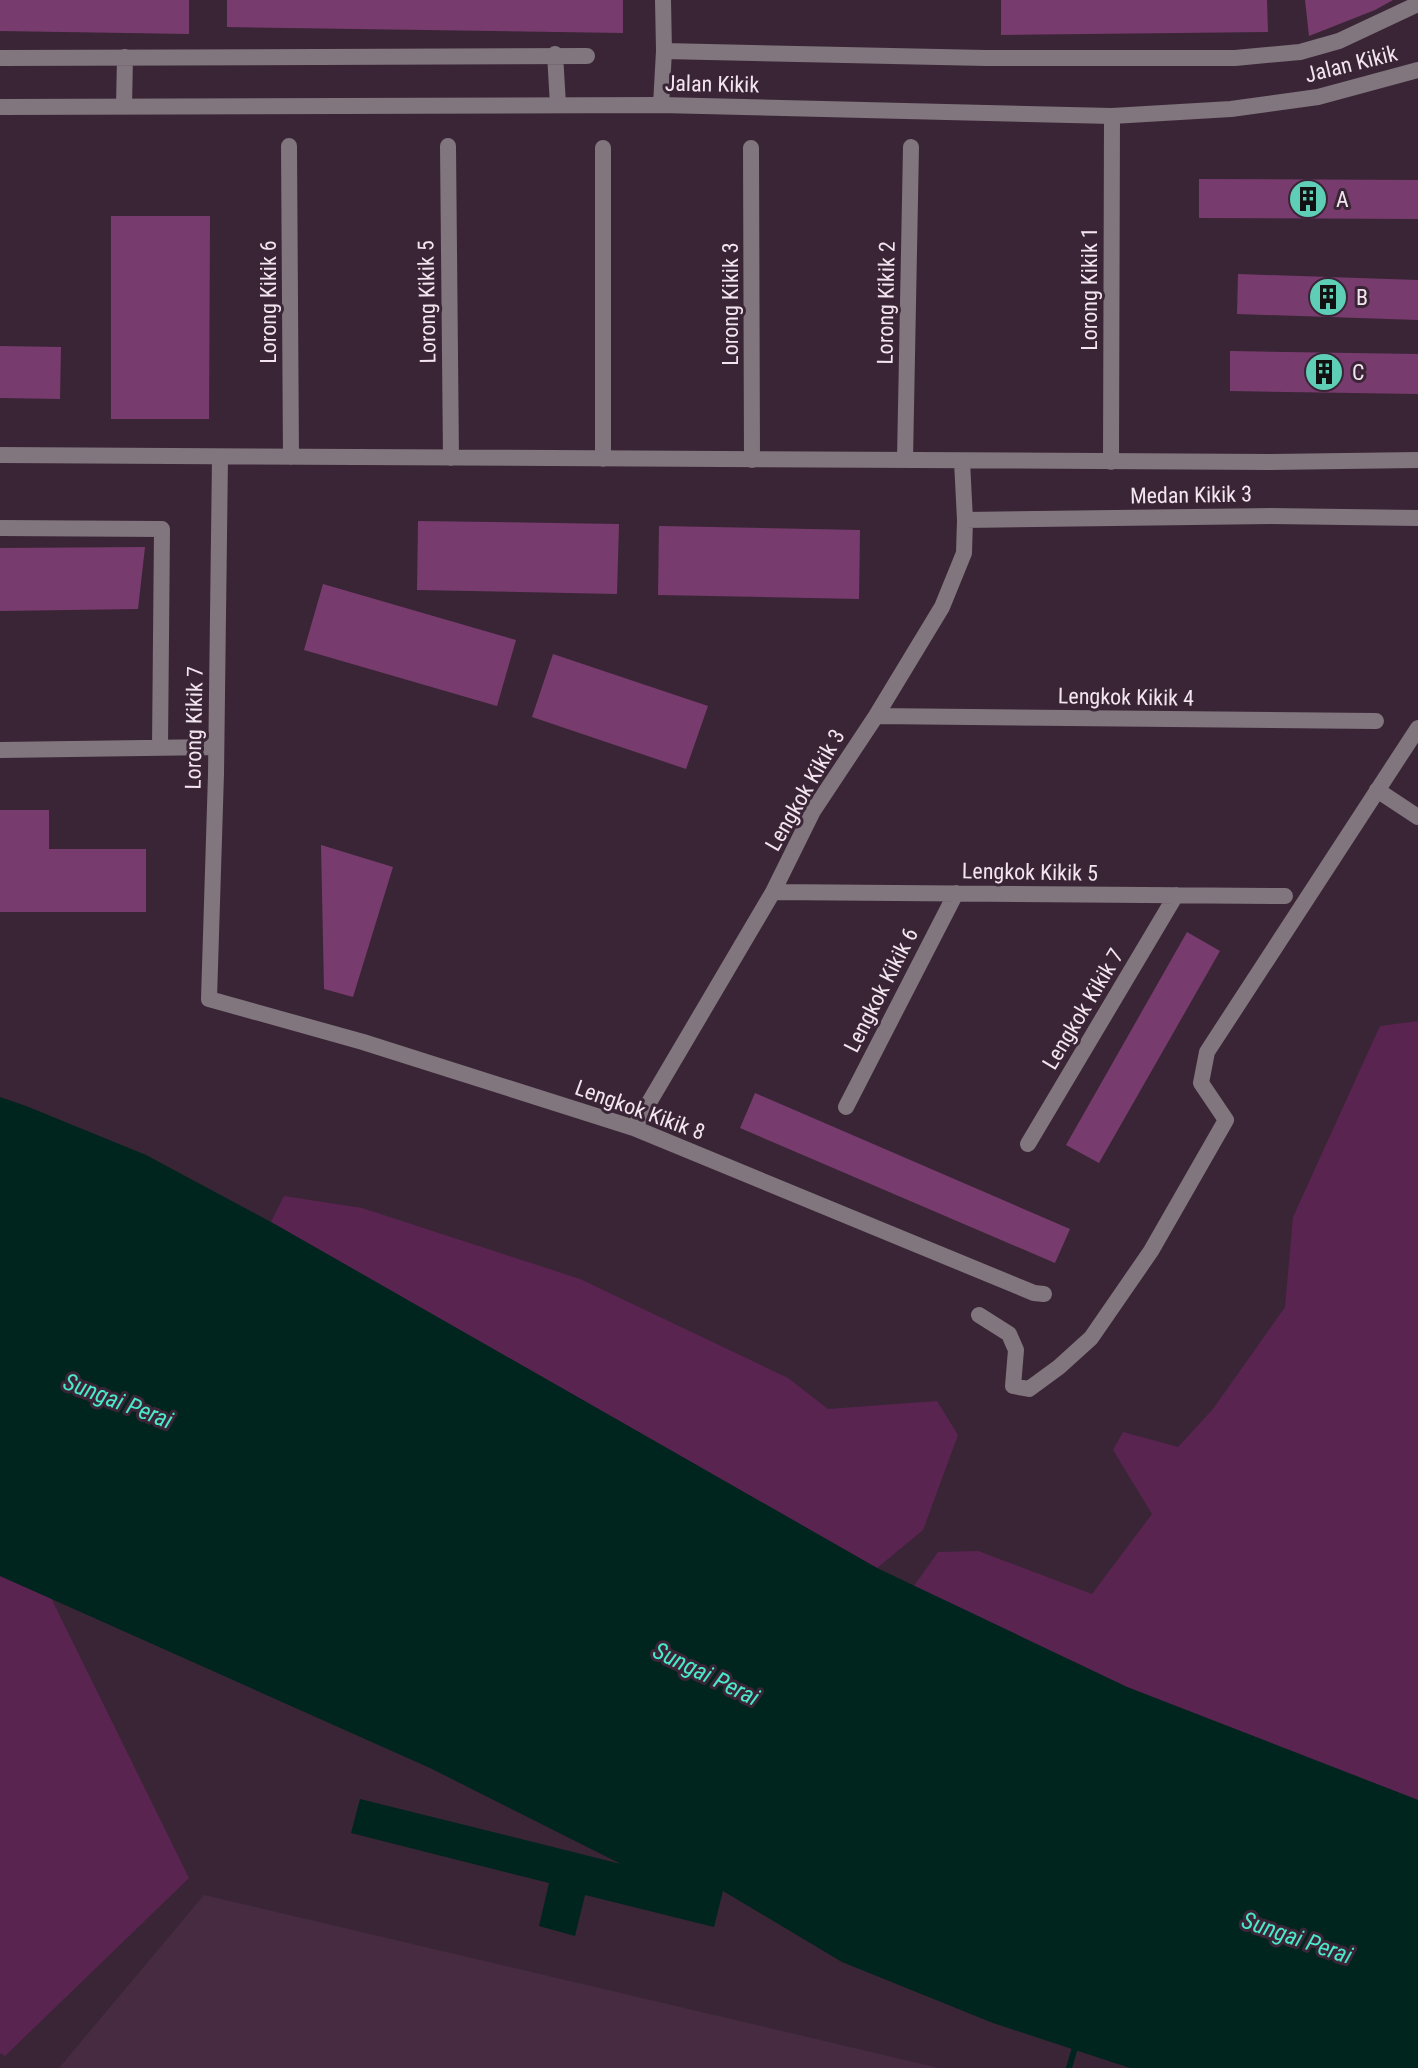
<svg xmlns="http://www.w3.org/2000/svg" width="1418" height="2068" viewBox="0 0 1418 2068" font-family="'Roboto Condensed',sans-serif">
<style>
.built{fill:#472c41}
.green{fill:#5a2451}
.water{fill:#00241e}
.lines{fill:none;stroke-linecap:round;stroke-linejoin:round}
.stream{stroke:#00241e;stroke-width:6}
.building{fill:#773c6d}
.minor{stroke:#81757e;stroke-width:16}
.tertiary{stroke:#81757e;stroke-width:16}
.labels{text-anchor:middle;dominant-baseline:central;stroke-width:6;stroke-linejoin:round;paint-order:stroke}
.street-label{font-size:22px;fill:#f3e5ef;stroke:#3a2536}
.poi-label{font-size:22px;fill:#f3e5ef;stroke:#3a2536;text-anchor:start}
.water-label{font-size:24px;font-style:italic;fill:#4be9cc;stroke:#3a2536}
</style>
<rect width="100%" height="100%" fill="#3a2536"/>
<!-- built -->
<path class="built" d="M204,1895L939,2068H59Z"/>
<!-- green -->
<path class="green" d="M1418,1021V1800L1127,1687L914,1586L938,1552L978,1551L1092,1594L1152,1514L1113,1450L1123,1432L1178,1447L1213,1409L1285,1307L1293,1217L1380,1026Z
M284,1196L362,1208L580,1279L788,1378L828,1409L937,1401L958,1435L923,1530L877,1568L271,1222Z
M0,1576L51,1598L189,1878L5,2056L0,2053Z"/>
<!-- water -->
<path class="water" d="M0,1097L26,1106L146,1155L271,1222L877,1568L1127,1687L1418,1800V2068H1130L993,2023L842,1962L723,1891L714,1927L585,1895L575,1936L539,1926L549,1883L351,1833L360,1799L621,1864L430,1768L0,1576Z"/>
<g class="lines">
<!-- stream -->
<path class="stream" d="M1069,2068L1076,2044"/>
</g>
<!-- building -->
<path class="building" d="M0,0H189V34L0,31Z
M227,0H623V33L227,27Z
M1001,0H1267L1268,32L1001,35Z
M1305,0H1393L1375,10L1309,36Z
M1199,179L1418,180V219L1199,218Z
M111,216H210L209,419H111Z
M1238,274L1418,280V320L1237,314Z
M0,346L61,347L60,399L0,398Z
M1230,351L1418,354V394L1230,391Z
M418,521L619,524L617,594L417,590Z
M659,526L860,530L859,599L658,595Z
M145,547L138,609L0,611V548Z
M323,584L516,640L497,706L304,650Z
M553,654L708,706L686,769L532,717Z
M0,810H49V849H146V912H0Z
M321,845L393,867L353,997L324,989Z
M1187,932L1220,951L1099,1163L1066,1145Z
M755,1093L1070,1229L1055,1263L740,1128Z"/>
<g class="lines">
<!-- minor -->
<path class="minor" d="M664,51L986,58H1235L1300,52L1339,41L1418,4
M555,54L558,105
M0,58L587,56
M661,105L664,51L663,0
M124,106L125,57
M289,146L291,457
M448,146L451,458
M751,148L752,460
M0,455L1270,462L1418,460
M220,457L216,774L209,999L363,1042L634,1128L1034,1293L1044,1294
M603,459V148
M905,460L911,147
M1111,462L1112,116
M965,520L1271,516L1418,518
M0,528L162,529L160,747
M876,716L1376,721
M0,750L216,747
M1377,790L1418,817
M773,892L1285,896
M846,1107L956,893
M634,1128L773,892L813,811L876,716L942,607L964,553L965,520L962,461
M1028,1144L1176,895
M979,1315L1009,1334L1016,1350L1013,1386L1029,1389L1059,1367L1091,1338L1151,1251L1226,1120L1201,1083L1207,1052L1418,728"/>
<!-- tertiary -->
<path class="tertiary" d="M0,107L661,105L1112,116L1231,109L1318,97L1418,70"/>
</g>
<!-- icons -->
<defs>
<g id="building-disc" transform="scale(2)"><circle r="9.5" fill="#5eceb7" stroke="#3a2536"/><path d="M-4-6H4V6H1V3H-1V6H-4ZM-2.5-4.3h1.7v1.8h-1.7ZM.8-4.3h1.7v1.8H.8ZM-2.5-1h1.7V.8h-1.7ZM.8-1h1.7V.8H.8Z" fill="#111"/></g>
</defs>
<g fill-rule="evenodd">
<use href="#building-disc" x="1308" y="199"/>
<use href="#building-disc" x="1328" y="297"/>
<use href="#building-disc" x="1324" y="372"/>
</g>
<g class="labels">
<!-- street labels -->
<g class="street-label">
<text transform="translate(1351 64) rotate(-14)">Jalan Kikik</text>
<text transform="translate(712 84) rotate(1)">Jalan Kikik</text>
<text transform="translate(1089 289) rotate(-90)">Lorong Kikik 1</text>
<text transform="translate(268 302) rotate(-90)">Lorong Kikik 6</text>
<text transform="translate(427 302) rotate(-91)">Lorong Kikik 5</text>
<text transform="translate(886 303) rotate(-89)">Lorong Kikik 2</text>
<text transform="translate(730 304) rotate(-90)">Lorong Kikik 3</text>
<text transform="translate(1191 495) rotate(-1)">Medan Kikik 3</text>
<text transform="translate(1126 697) rotate(1)">Lengkok Kikik 4</text>
<text transform="translate(194 728) rotate(-89)">Lorong Kikik 7</text>
<text transform="translate(805 790) rotate(-60)">Lengkok Kikik 3</text>
<text transform="translate(1030 872) rotate(1)">Lengkok Kikik 5</text>
<text transform="translate(881 990) rotate(-63)">Lengkok Kikik 6</text>
<text transform="translate(1083 1009) rotate(-59)">Lengkok Kikik 7</text>
<text transform="translate(640 1110) rotate(20)">Lengkok Kikik 8</text>
</g>
<!-- poi labels -->
<g class="poi-label">
<text x="1336" y="199">A</text>
<text x="1356" y="297">B</text>
<text x="1352" y="372">C</text>
</g>
<!-- water labels -->
<g class="water-label">
<text transform="translate(118 1401) rotate(21)">Sungai Perai</text>
<text transform="translate(706 1674) rotate(26)">Sungai Perai</text>
<text transform="translate(1297 1938) rotate(19)">Sungai Perai</text>
</g>
</g>
</svg>
